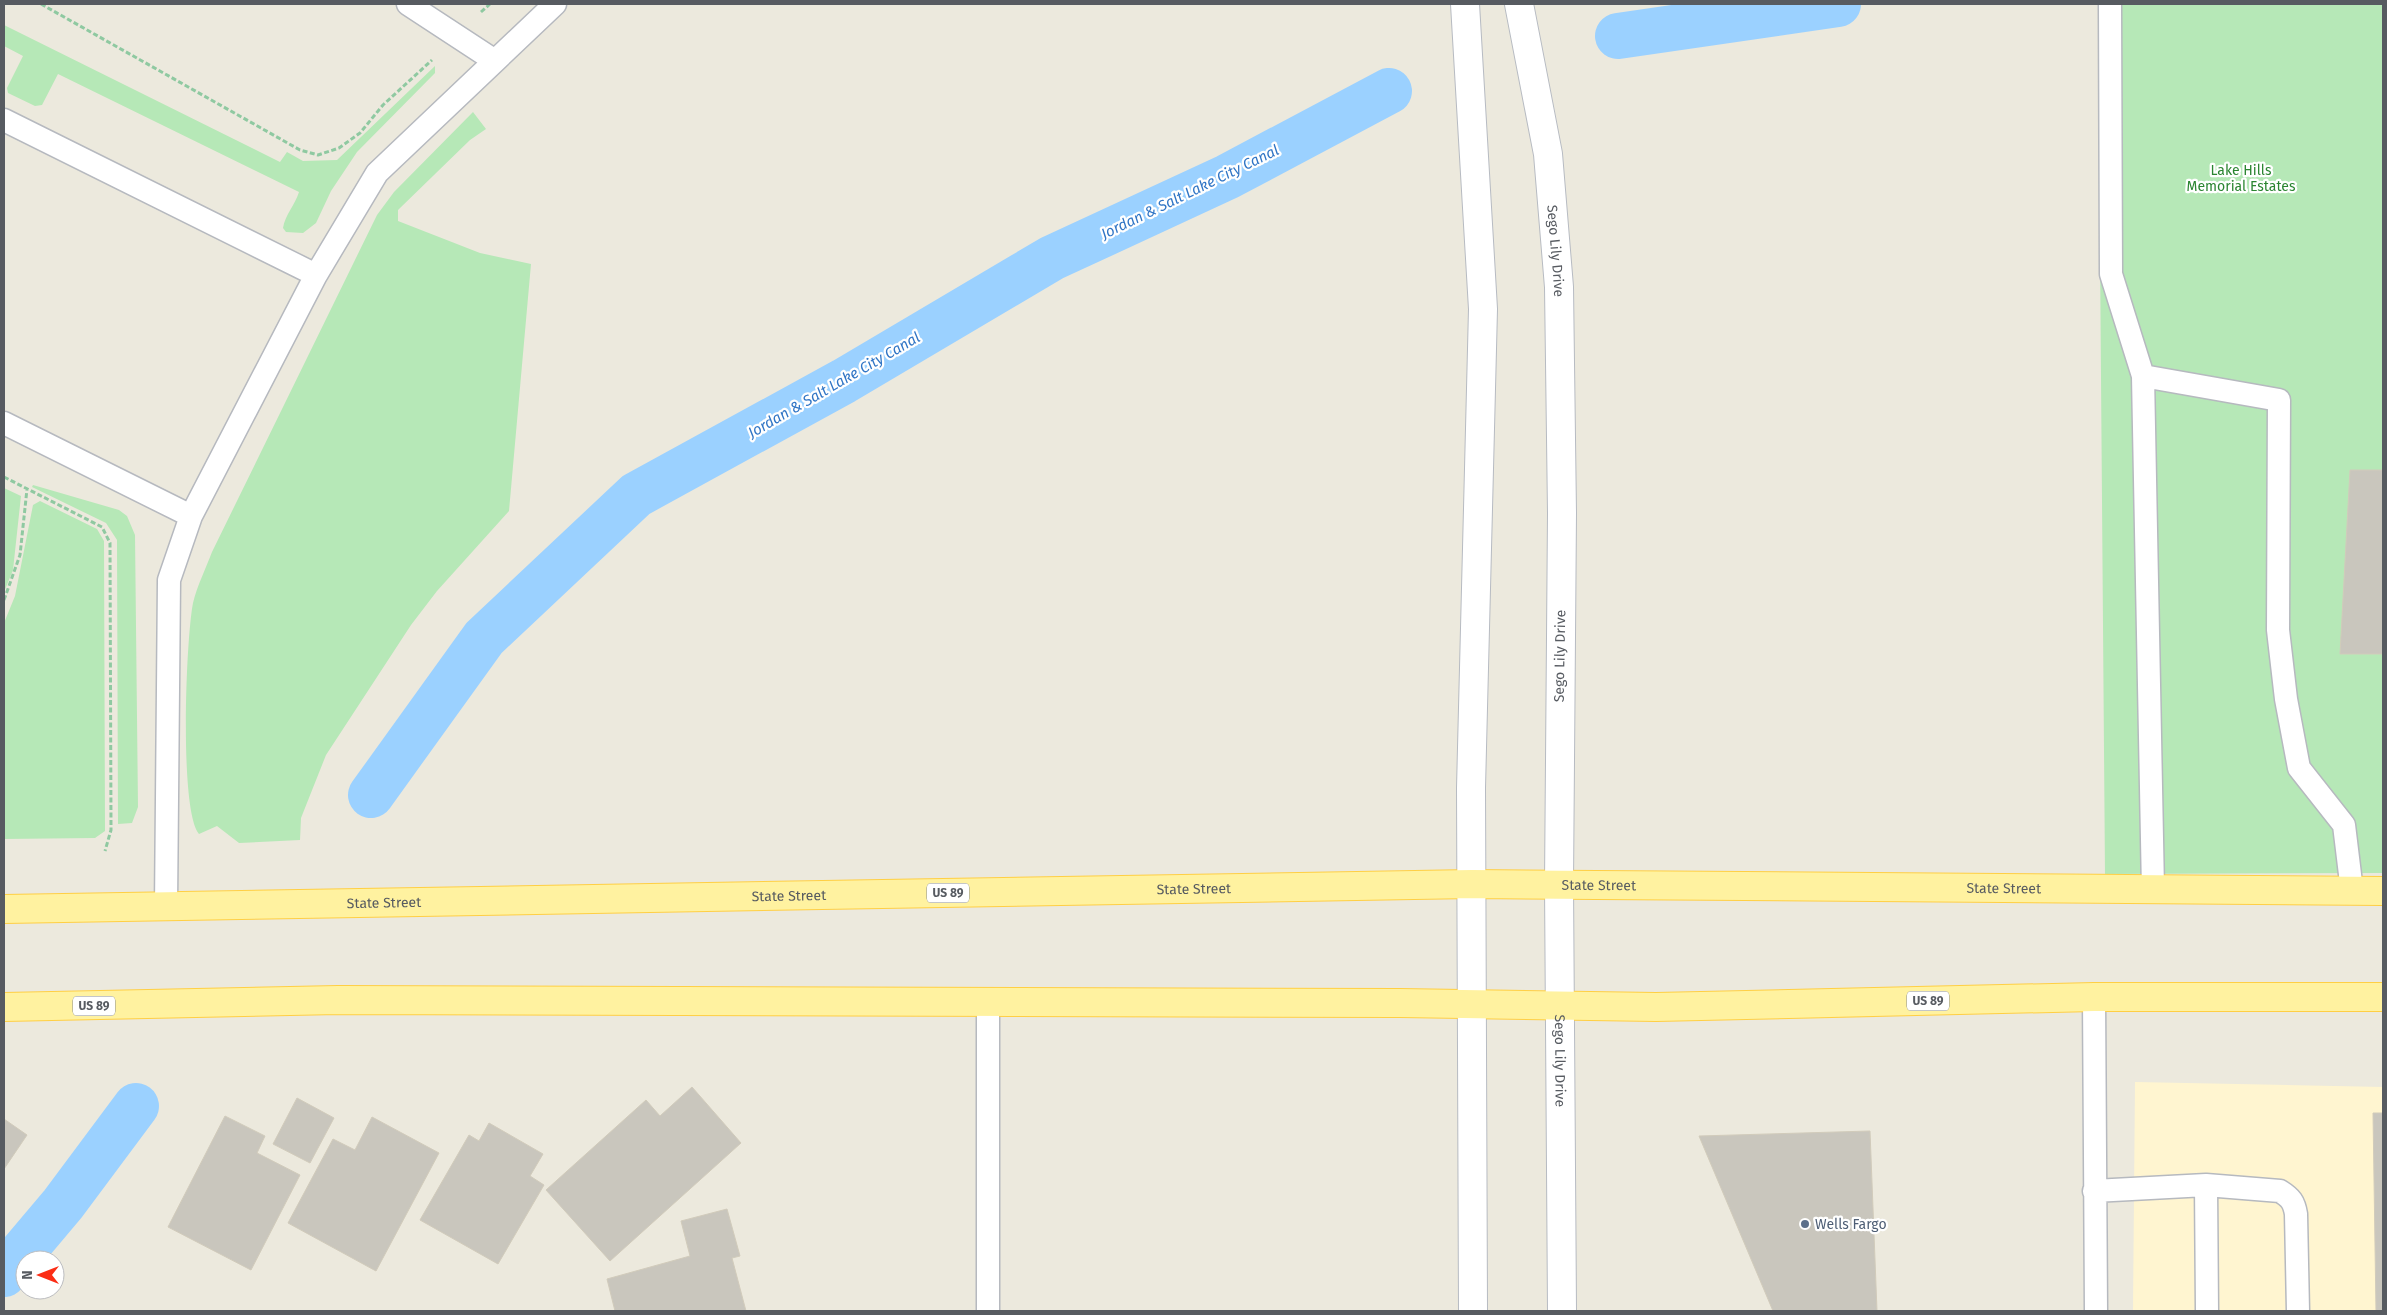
<svg xmlns="http://www.w3.org/2000/svg" width="2387" height="1315" viewBox="0 0 2387 1315" font-family="'Fira Sans',sans-serif">
<style>
.commercial{fill:#fff5d0}
.green{fill:#b6e8b7}
.lines{fill:none;stroke-linecap:round;stroke-linejoin:round}
.canal{stroke:#9bd1ff;stroke-width:46}
.building{fill:#c9c6bd;stroke:#d1cbbb}
.service-casing{stroke:#b6b9bf;stroke-width:25}
.secondary-casing{stroke:#b7bbc2;stroke-width:30}
.primary-casing{stroke:#ffcf44;stroke-width:30}
.path{stroke:#8fc9a1;stroke-width:3;stroke-dasharray:5 2.5;stroke-linecap:butt}
.service{stroke:#fff;stroke-width:22}
.secondary{stroke:#fff;stroke-width:28}
.primary{stroke:#fff2a0;stroke-width:28}
.service-dot{fill:#5c6f8a;stroke:#fff;stroke-width:2}
.labels{text-anchor:middle;dominant-baseline:central;stroke-width:4.5;stroke-linejoin:round;paint-order:stroke}
.shield{fill:#fff;stroke:#898c90;stroke-width:1}
.shield-label{font-size:12px;font-weight:bold;fill:#575b61}
.park-label{font-size:14px;fill:#2b8531;stroke:#fff}
.street-label{font-size:14px;fill:#575b61;stroke:#fff}
.service-label{font-size:14px;fill:#4e5e75;stroke:#fff;text-anchor:start}
.water-label{font-size:15px;font-style:italic;fill:#3075c5;stroke:#fff}
</style>
<rect width="100%" height="100%" fill="#ece9dd"/>
<!-- commercial -->
<path class="commercial" d="M2135,1082L2383,1087V1311H2133Z"/>
<!-- green -->
<path class="green" d="M2098,4H2383V873L2105,874Z
M4,25L280,162L287,152L303,161L337,160L435,66V73L357,152L331,191L316,223L303,233L286,232L283,228C285,215 295,205 299,192L58,74L42,105L35,106L8,93L7,88L23,56L4,46Z
M473,112L486,129L470,140L398,210V221L480,253L531,264L509,511L437,591L411,625L326,755L301,818L300,840L239,843L217,826L199,834C179,810 186,638 193,603C197,586 206,568 212,552L377,215L394,192Z
M33,485L119,510L127,516L135,535L138,807L132,823L118,824L117,540L106,523L32,487Z
M4,488L21,496L13,570L4,592Z
M40,501L97,529L104,541L105,831L95,838L4,839V623L15,596L33,505Z"/>
<g class="lines">
<!-- canal -->
<path class="canal" d="M1618,36L1838,4
M371,795L484,638L636,495L844,381L1052,258L1227,177L1389,91
M4,1274L63,1204L136,1106"/>
</g>
<!-- building -->
<path class="building" d="M2350,470H2383V654H2340Z
M692,1087L741,1143L610,1261L546,1190L646,1100L660,1116Z
M297,1098L334,1118L310,1163L273,1144Z
M2373,1113H2383V1311H2376Z
M225,1116L265,1136L257,1153L300,1175L251,1270L168,1227Z
M372,1117L439,1153L376,1271L288,1223L333,1139L355,1150Z
M4,1119L27,1135L4,1169Z
M489,1123L543,1154L530,1176L544,1185L498,1264L420,1220L469,1135L479,1141Z
M1870,1131L1877,1311H1773L1699,1136Z
M727,1209L740,1256L732,1258L746,1311H615L607,1279L690,1256L681,1221Z"/>
<g class="lines">
<!-- service casing -->
<g class="service-casing">
<path id="service" d="M408,4L495,61
M2110,4L2111,274L2143,376L2153,890
M4,120L316,275L191,516L169,580L166,907
M316,275L377,173L555,4
M2143,376L2279,400L2278,630L2286,699L2299,768L2344,825L2352,891
M4,423L191,516
M2094,997L2096,1311
M2206,1185L2280,1191C2291,1198 2294,1202 2296,1214L2298,1311
M2094,1191L2206,1185L2207,1311
M988,1311V1002"/>
</g>
<!-- secondary casing -->
<g class="secondary-casing">
<g id="secondary">
<path d="M1465,4L1483,309L1471,788L1473,1311"/>
<path id="s1" d="M1519,4L1548,154L1559,287L1562,513L1559,884L1562,1311"/>
</g>
</g>
<!-- primary casing -->
<g class="primary-casing">
<g id="primary">
<path id="s2" d="M4,909L1472,884L2383,891"/>
<path d="M4,1007L338,1000L1400,1003L1656,1007L2094,997H2383"/>
</g>
</g>
<!-- path -->
<path class="path" d="M41,4L300,150L318,155L339,148L360,133L383,105L432,60
M481,12L490,4
M4,477L102,527L110,543L111,830L105,851
M4,600L20,555L27,489"/>
<!-- service -->
<use href="#service" class="service"/>
<!-- secondary -->
<use href="#secondary" class="secondary"/>
<!-- primary -->
<use href="#primary" class="primary"/>
</g>
<!-- markers -->
<circle class="service-dot" cx="1805" cy="1224" r="5"/>
<g class="labels">
<!-- shield labels -->
<g class="shield">
<rect x="927" y="883.5" width="42" height="19" rx="4"/>
<rect x="1907" y="991.5" width="42" height="19" rx="4"/>
<rect x="73" y="996.5" width="42" height="19" rx="4"/>
</g>
<g class="shield-label">
<text x="948" y="893">US 89</text>
<text x="1928" y="1001">US 89</text>
<text x="94" y="1006">US 89</text>
</g>
<!-- park labels -->
<g class="park-label">
<text x="2241" y="170">Lake Hills<tspan x="2241" dy="16">Memorial Estates</tspan></text>
</g>
<!-- street labels -->
<g class="street-label">
<text stroke="none"><textPath href="#s1" startOffset="250">Sego Lily Drive</textPath></text>
<text transform="translate(1560 656) rotate(-89)">Sego Lily Drive</text>
<text stroke="none"><textPath href="#s2" startOffset="1595">State Street</textPath></text>
<text stroke="none"><textPath href="#s2" startOffset="2000">State Street</textPath></text>
<text stroke="none"><textPath href="#s2" startOffset="1190">State Street</textPath></text>
<text stroke="none"><textPath href="#s2" startOffset="785">State Street</textPath></text>
<text stroke="none"><textPath href="#s2" startOffset="380">State Street</textPath></text>
<text stroke="none"><textPath href="#s1" startOffset="1060">Sego Lily Drive</textPath></text>
</g>
<!-- service labels -->
<g class="service-label">
<text x="1815" y="1224">Wells Fargo</text>
</g>
<!-- water labels -->
<g class="water-label">
<text transform="translate(1190 192) rotate(-26)">Jordan &amp; Salt Lake City Canal</text>
<text transform="translate(834 385) rotate(-30)">Jordan &amp; Salt Lake City Canal</text>
</g>
</g>
<!-- border -->
<rect width="2387" height="1315" fill="none" stroke="#575b61" stroke-width="10"/>
<!-- north arrow -->
<g transform="translate(40 1275) rotate(270)"><circle r="24" fill="#ffffff" stroke="#bcbdc0"/>
<path d="M0-4L9 19L0 12L-9 19Z" fill="#fb2d15"/>
<text y="-8" font-size="14" font-weight="bold" text-anchor="middle" fill="#575b61">N</text>
</g>
</svg>
